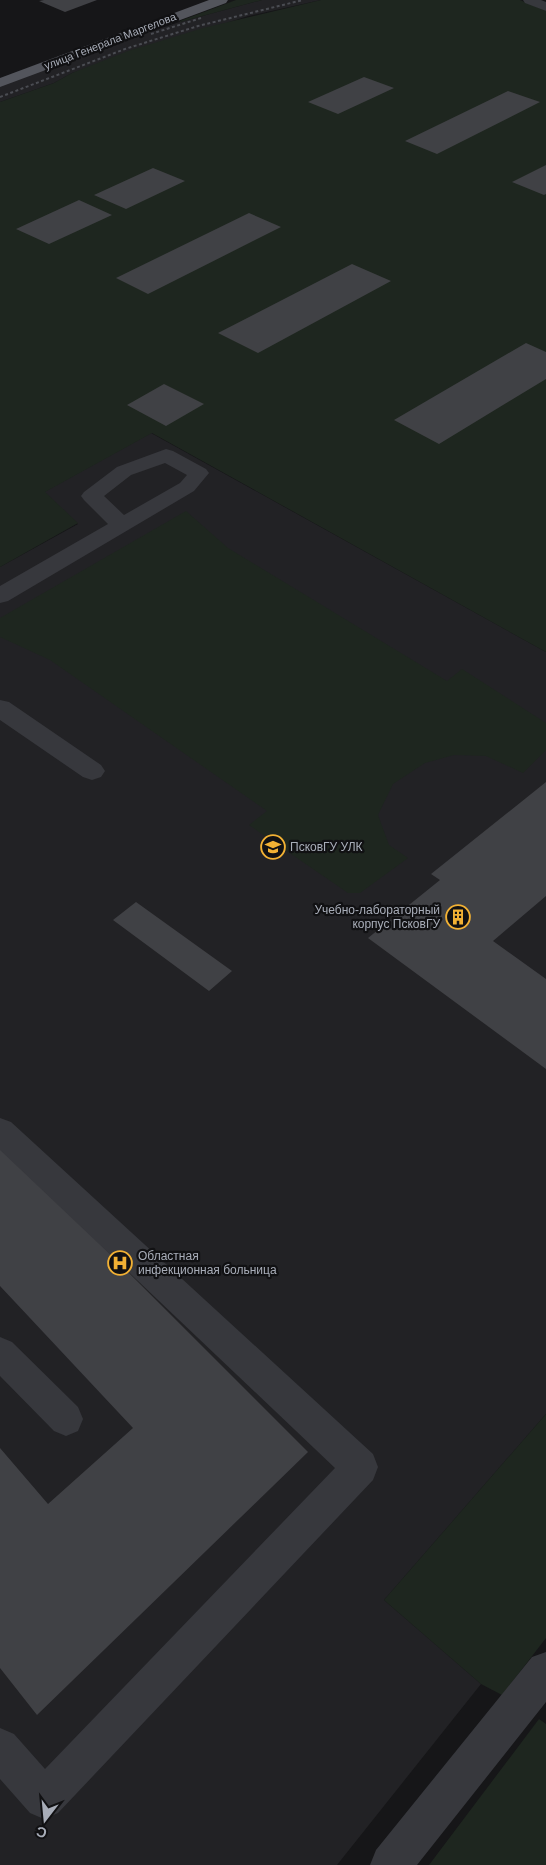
<svg xmlns="http://www.w3.org/2000/svg" width="546" height="1865" viewBox="0 0 546 1865" font-family="Arial,sans-serif">
<style>
.built{fill:#222225}
.green{fill:#1e261f}
.building{fill:#404145}
.lines{fill:none;stroke-linecap:round;stroke-linejoin:round}
.minor{fill:#37383d;fill-rule:evenodd}
.major{fill:#53555c;fill-rule:evenodd}
.rail{stroke:#4a4c52;stroke-width:2;stroke-dasharray:3 2.5;stroke-linecap:butt}
.labels{text-anchor:middle;dominant-baseline:central;stroke-width:4.5;stroke-linejoin:round;paint-order:stroke}
.far-street-label{font-size:11px;fill:#a8adb8;stroke:#111113}
.poi-label{font-size:12px;fill:#a8adb8;stroke:#111113;text-anchor:start}
</style>
<rect width="100%" height="100%" fill="#161618"/>
<!-- built -->
<path class="built" d="M262,0H321L248,16L72,73L54,83L0,102V85L111,44L180,22Z
M151,433L546,652V1414L384,1600L481,1684L337,1865H0V567L78,524L44,492Z"/>
<!-- green -->
<path class="green" d="M236,0H262L180,22V21Z
M321,0H520L546,11V652L152,433L45,492L78,523L0,567V102L54,83L72,73L128,51L203,28Z
M186,511L228,548L447,681L462,669L546,723V750L523,773L486,756L454,755L425,763L393,784L378,815L389,845L408,858L360,893H348L249,825L267,811L50,660L0,637V618Z
M546,1414V1638L502,1695L481,1684L384,1600Z
M539,1719L546,1724V1865H429Z"/>
<!-- building -->
<path class="building" d="M44,0H97L65,12L39,1Z
M364,77L394,88L338,114L308,102Z
M508,91L540,102L437,154L405,141Z
M546,165V194L544,195L512,182Z
M153,168L185,181L126,209L94,195Z
M79,200L112,215L49,244L16,229Z
M249,213L281,227L148,294L116,278Z
M352,264L391,281L258,353L218,333Z
M526,343L546,352V379L439,444L394,420Z
M164,384L204,404L166,426L127,405Z
M546,782V896L493,941L546,979V1069L368,938L440,880L431,874Z
M136,902L232,971L209,991L113,920Z
M0,1144L308,1452L37,1715L0,1668V1448L48,1504L133,1428L0,1286Z"/>
<g class="lines">
<!-- minor -->
<path class="minor" d="M523,0H541L546,2V11L525,3Z
M166,449L173,451L206,469L209,473L194,491L8,601L0,603V586L108,524L84,500L81,496L84,492L117,467ZM165,463L187,475L180,483L124,515L104,496L131,475Z
M0,700L9,702L101,765L105,771L101,777L92,780L83,777L0,720Z
M0,1118L11,1122L373,1454L378,1467L373,1480L58,1813L44,1819L30,1813L0,1779V1728L14,1734L45,1769L335,1468L0,1150Z
M0,1337L12,1342L78,1407L83,1419L78,1431L66,1436L54,1431L0,1376Z
M546,1652V1702L417,1865H370L376,1850L532,1657Z"/>
<!-- major -->
<path class="major" d="M209,0H228L226,3L0,87V78Z"/>
<!-- rail -->
<path class="rail" d="M151,34L201,18
M0,97L125,49L198,26L303,0"/>
</g>
<!-- icons -->
<defs>
<g id="university-ring" transform="scale(1.25)"><circle r="9.5" fill="#111113" stroke="#f2b134" stroke-width="1.5"/><path d="M0-5L7-2L0 1L-7-2ZM-4 1L0 2.5L4 1V4Q0 6-4 4Z" fill="#f2b134"/></g>
<g id="building-ring" transform="scale(1.25)"><circle r="9.5" fill="#111113" stroke="#f2b134" stroke-width="1.5"/><path d="M-4-6H4V6H1V3H-1V6H-4ZM-2.5-4.3h1.7v1.8h-1.7ZM.8-4.3h1.7v1.8H.8ZM-2.5-1h1.7V.8h-1.7ZM.8-1h1.7V.8H.8Z" fill="#f2b134"/></g>
<g id="hospital-ring" transform="scale(1.25)"><circle r="9.5" fill="#111113" stroke="#f2b134" stroke-width="1.5"/><path d="M-5-5h3v3.5h4V-5h3V5h-3V1.5h-4V5h-3Z" fill="#f2b134"/></g>
</defs>
<g fill-rule="evenodd">
<use href="#university-ring" x="273" y="847"/>
<use href="#building-ring" x="458" y="917"/>
<use href="#hospital-ring" x="120" y="1263"/>
</g>
<g class="labels">
<!-- far-street labels -->
<g class="far-street-label">
<text transform="translate(110 41) rotate(-21)">улица Генерала Маргелова</text>
</g>
<!-- poi labels -->
<g class="poi-label">
<text x="290" y="847">ПсковГУ УЛК</text>
<text x="440" y="910" text-anchor="end">Учебно-лабораторный<tspan x="440" dy="14">корпус ПсковГУ</tspan></text>
<text x="138" y="1256">Областная<tspan x="138" dy="14">инфекционная больница</tspan></text>
</g>
</g>
<!-- north arrow -->
<g transform="translate(45 1820) rotate(196)" stroke="#111113" stroke-width="4" paint-order="stroke">
<path d="M0-4L9 19L0 12L-9 19Z" fill="#a8adb8"/>
<text y="-8" font-size="14" font-weight="bold" text-anchor="middle" fill="#a8adb8">С</text>
</g>
</svg>
